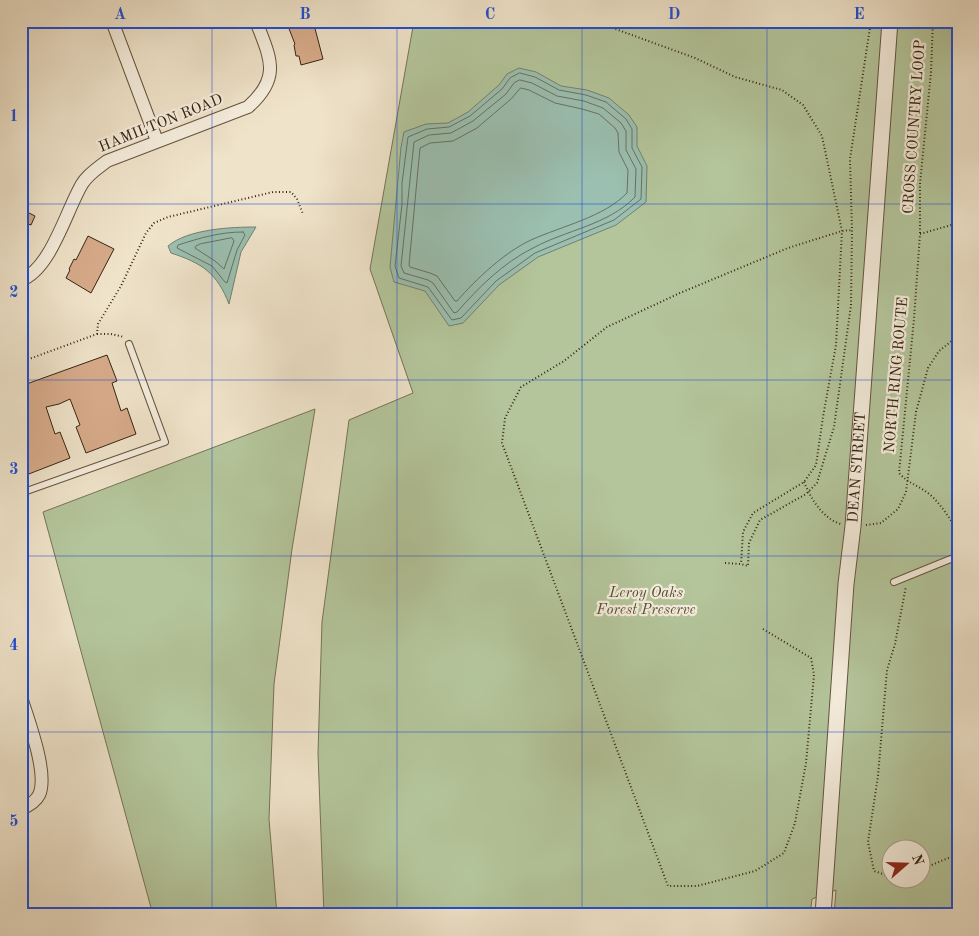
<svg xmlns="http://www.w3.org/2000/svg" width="979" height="936" viewBox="0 0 979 936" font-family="'Old Standard TT',serif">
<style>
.green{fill:#b4c59b;stroke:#757456;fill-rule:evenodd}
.water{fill:#9bbfb0;stroke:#738170}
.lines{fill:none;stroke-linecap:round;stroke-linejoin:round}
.shore{stroke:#687260;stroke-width:1}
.building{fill:#d7ab8a;stroke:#362410}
.service-casing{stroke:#64543e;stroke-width:8}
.minor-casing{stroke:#64543e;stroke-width:14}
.tertiary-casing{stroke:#64543e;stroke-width:17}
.path{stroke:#362410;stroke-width:2;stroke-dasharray:1 2.5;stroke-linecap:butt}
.service{stroke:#f5eddd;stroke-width:6}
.minor{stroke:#f5eddd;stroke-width:12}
.tertiary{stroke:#f5eddd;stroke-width:15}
.grid{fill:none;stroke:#1d4ed8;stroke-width:1;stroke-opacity:0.55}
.labels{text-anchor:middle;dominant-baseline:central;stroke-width:4.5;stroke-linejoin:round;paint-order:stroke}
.street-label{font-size:15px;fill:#362410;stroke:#f5eddd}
.park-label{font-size:15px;font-style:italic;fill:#564c33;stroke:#f5eddd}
.neatline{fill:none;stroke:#1d4ed8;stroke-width:2}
.grid-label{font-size:16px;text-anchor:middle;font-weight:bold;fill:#1d4ed8}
</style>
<rect width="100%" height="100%" fill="#efe3ca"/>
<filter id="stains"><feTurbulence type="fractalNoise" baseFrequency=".004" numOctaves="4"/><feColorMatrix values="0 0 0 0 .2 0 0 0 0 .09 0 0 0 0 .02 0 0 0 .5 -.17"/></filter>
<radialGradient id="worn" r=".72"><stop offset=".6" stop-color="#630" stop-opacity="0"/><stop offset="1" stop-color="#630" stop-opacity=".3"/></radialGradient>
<!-- green -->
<path class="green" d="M414,21H958V915H834L836,890L812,899L810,915H324L318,753L322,622L349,420L413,393L370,269ZM892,848H922V878H892Z
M315,409L292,549L274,684L269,819L277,915H153L43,512Z"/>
<!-- water -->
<path class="water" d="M519,68L536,72L561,86L587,90L609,98L629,115L637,127V146L647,166L646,202L616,225L538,257L499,285L463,323L449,326L425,291L394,282L390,267L401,147L404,132L426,124L448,123L468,112L499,85L507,74Z
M256,227L241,252L229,304C217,273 202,263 171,253L168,246C188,229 231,227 256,227Z"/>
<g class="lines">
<!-- shore -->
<path class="shore" d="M520,73L535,77L559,90L586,95L606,102L626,119L632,129V148L642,167L641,199L614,220L535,253L496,281L461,318L452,320L428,287L399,278L395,266L402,204V183L408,137L427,129L449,127L470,116L502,89L510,78Z
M520,80L532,83L557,96L584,101L603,108L621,123L626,131V150L636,169L635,197C608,225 566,230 533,248C503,263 479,287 457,312L454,313L433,283L428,280L404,273L401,266L414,142L429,135L451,133L473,121L506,94L514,83Z
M521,88L529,90L555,103L582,109L599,114L615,128L618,133L619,152L628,170L627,193C604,217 562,226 531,240C505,252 476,279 457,301H455L437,276L430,273L410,267L409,265L420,148L430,143L453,141L477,128L511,99Z
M243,232L245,235L237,250L227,283L225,282L212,266L177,248L178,245C200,238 220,232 243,232Z
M232,238L234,241L224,269L215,261L195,248L196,246L200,244Z"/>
</g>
<!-- building -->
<path class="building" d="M286,21H313L323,59L301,65L299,56H296L294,45L295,44Z
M21,209L35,216L31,225L28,224L21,237Z
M88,236L114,249L91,293L66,278L70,270L69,269L74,259L76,260Z
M107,355L117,381L112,383L121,411L127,408L136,434L86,453L76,427L80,425L70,399L59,404L46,407L55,434L60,432L70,458L21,477V386Z"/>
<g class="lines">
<!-- service casing -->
<g class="service-casing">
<path id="service" d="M21,493L165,442L129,344
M894,582L958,556"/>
</g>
<!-- minor casing -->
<g class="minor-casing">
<path id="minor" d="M112,21L157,141
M21,280C51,269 66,211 82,184C88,174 98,168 107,161L248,107C282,77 270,58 256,21
M21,697C28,720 49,774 39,795C36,801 28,806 21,809"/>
</g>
<!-- tertiary casing -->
<g class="tertiary-casing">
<g id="tertiary">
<path id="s1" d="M823,915L846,584L853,526L890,21"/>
</g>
</g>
<!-- path -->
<path class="path" d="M600,21L610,27L695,58L735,77L782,90L803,105L822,136L842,231L836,345L823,417L816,465L804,482L753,513L743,532L741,564
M958,223L920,234L914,319L899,473C907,482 916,485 925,491C939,500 949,518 958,531
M920,233V184L931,72L933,21
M97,334H111L124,337
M21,362L97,334L98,324L121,286L146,233L154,223L168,217L273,192H291L297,199L303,214
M804,482C811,499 823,519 841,524
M866,525L881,523L898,509L906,492L916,412L928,368L939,351L958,336
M725,563L741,564L748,566L749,543L760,520L806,494L817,483L834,427L851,305L852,230L850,159L871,21
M763,629L811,658L814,675L806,763L795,823L784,853L755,871L697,886H668L502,443L505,418L521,387L564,361L607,327L680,293L788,248L842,231L852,230
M922,869L958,854
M892,877L874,871L868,842L878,776L887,670L895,644L906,586"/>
<!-- service -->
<use href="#service" class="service"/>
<!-- minor -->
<use href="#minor" class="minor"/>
<!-- tertiary -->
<use href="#tertiary" class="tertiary"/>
</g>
<!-- grid -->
<path class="grid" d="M212,21V915M397,21V915M582,21V915M767,21V915M21,204H958M21,380H958M21,556H958M21,732H958"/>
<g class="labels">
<!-- street labels -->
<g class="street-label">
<text transform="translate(161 124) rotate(-22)">HAMILTON ROAD</text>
<text transform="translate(915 127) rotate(-86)">CROSS COUNTRY LOOP</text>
<text transform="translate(897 375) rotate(-85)">NORTH RING ROUTE</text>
<text stroke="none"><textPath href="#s1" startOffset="449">DEAN STREET</textPath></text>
</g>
<!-- park labels -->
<g class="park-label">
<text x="646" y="593">Leroy Oaks<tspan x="646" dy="17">Forest Preserve</tspan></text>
</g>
</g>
<!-- margin -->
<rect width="979" height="936" fill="none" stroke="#efe3ca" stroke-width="55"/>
<!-- north arrow -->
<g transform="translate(906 864) rotate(70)"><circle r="24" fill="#f5eddd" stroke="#a99d8b"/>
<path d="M0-4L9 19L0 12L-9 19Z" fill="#8f2418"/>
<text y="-8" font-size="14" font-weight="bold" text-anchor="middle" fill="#362410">N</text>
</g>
<rect x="28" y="28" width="924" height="880" class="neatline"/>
<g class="grid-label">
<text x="120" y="19">A</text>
<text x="305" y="19">B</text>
<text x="490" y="19">C</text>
<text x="674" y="19">D</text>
<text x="859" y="19">E</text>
<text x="14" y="121">1</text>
<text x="14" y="297">2</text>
<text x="14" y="474">3</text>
<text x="14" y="650">4</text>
<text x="14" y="826">5</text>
</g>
<rect width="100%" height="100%" filter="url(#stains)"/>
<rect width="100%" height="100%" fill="url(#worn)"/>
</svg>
